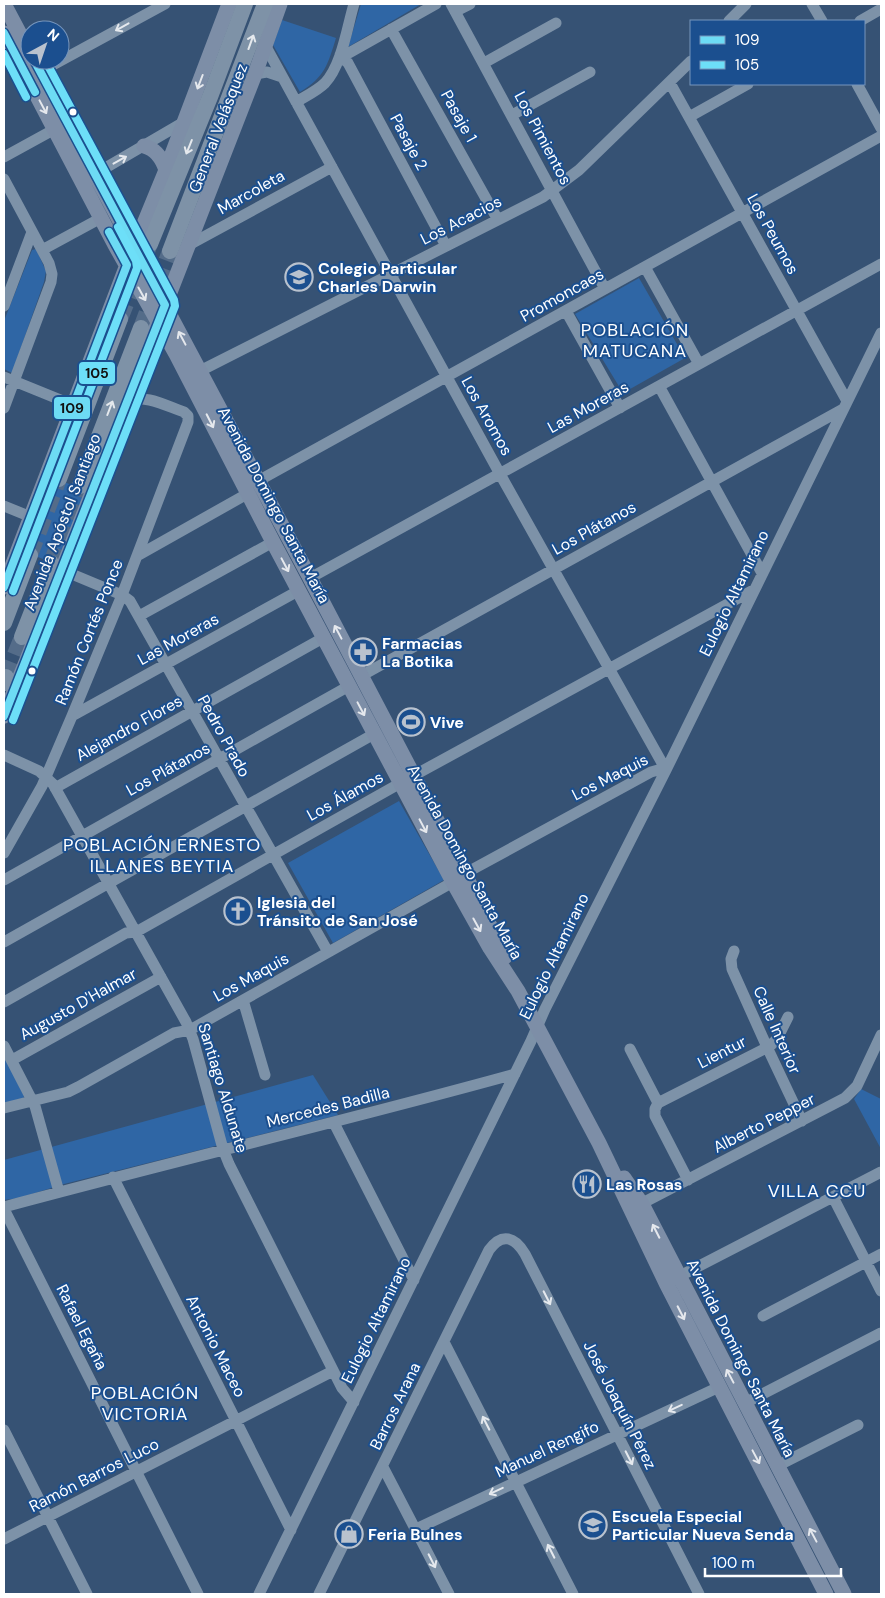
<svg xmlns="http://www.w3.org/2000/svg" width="885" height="1598" viewBox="0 0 885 1598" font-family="'DM Sans',sans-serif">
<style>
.green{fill:#2f66a5}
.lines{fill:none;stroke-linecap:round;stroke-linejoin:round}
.highway-tunnel{stroke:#546c89;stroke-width:16;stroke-dasharray:16 8;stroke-linecap:butt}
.minor{stroke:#7d92a8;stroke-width:11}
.major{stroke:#7d8ea7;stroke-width:15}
.highway{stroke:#7e92a7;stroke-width:16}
.bus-1-casing{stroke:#1b4f8f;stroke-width:11}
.bus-2-casing{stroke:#1b4f8f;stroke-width:11}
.bus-1{stroke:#6ddbf4;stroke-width:8}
.bus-2{stroke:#6ddff8;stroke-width:8}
.oneway{stroke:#e5e9ee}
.oneway2{stroke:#e5e9ed}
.oneway3{stroke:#e5e8ed}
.bus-dot{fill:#fff;stroke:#1b4f8f;stroke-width:2}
.labels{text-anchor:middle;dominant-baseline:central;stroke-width:4;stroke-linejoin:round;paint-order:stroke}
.street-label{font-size:16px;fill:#fff;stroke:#1b4f8f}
.poi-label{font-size:16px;font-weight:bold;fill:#fff;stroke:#1b4f8f;text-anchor:start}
.neighbourhood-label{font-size:18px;letter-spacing:1px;fill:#fff;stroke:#1b4f8f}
.line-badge{stroke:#1b4f8f;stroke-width:2}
.pale-badge-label{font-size:14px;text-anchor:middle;font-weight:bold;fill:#111}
</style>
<rect width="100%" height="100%" fill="#365274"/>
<!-- green -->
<path class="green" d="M361,4H421L348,47Z
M282,20L336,38C328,64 325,77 300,92L273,45Z
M36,249L46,271L44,282L12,373L4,369V321L32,250Z
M639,278L685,358L623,393L575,314Z
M55,478L88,492L61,566L25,552Z
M399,801L444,880L333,943L288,863Z
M4,1056L24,1096L23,1099L4,1104Z
M313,1075L338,1115L64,1184L19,1198L4,1200V1160Z
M861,1089L881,1099V1149L854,1099Z"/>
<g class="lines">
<!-- highway-tunnel -->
<path class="highway-tunnel" d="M120,319L150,244
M141,328L170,251
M30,555L59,479
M51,563L80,486
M6,677L22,637"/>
<!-- minor -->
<path class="minor" d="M451,4L605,289
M812,4L822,21
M456,11L470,4
M729,21L746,4
M860,21L881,9
M391,29L498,220
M265,45L500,474L666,770
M340,55L348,63L446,246
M340,55L349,53L436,4
M484,63L556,23
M40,72L165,4
M255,74L267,72L282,77
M670,83L847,401
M857,84L881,128
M296,102C306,96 317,91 325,83C342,65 347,27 354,4
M512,115L590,72
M689,117L748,84
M4,157L55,129
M95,174L184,122
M4,179L49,263L52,274L51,282L4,408
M187,246L332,167
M42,250L101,218
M645,267L699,364
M4,306L32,232
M566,311L620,408
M194,374L543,197L579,170L691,61
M4,377L73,405
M659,386L762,573
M258,481L881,136
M4,506L31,517
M137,556L247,494
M62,570L122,595L130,601L328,952
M310,578L881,264
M139,616L273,542
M361,676L843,409
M72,716L298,591
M4,755L39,771L53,784L186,1022L193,1039L223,1149L229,1164L342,1388L354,1402
M55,788L323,638
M4,853L42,786L72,716L122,595L188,422V416L184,412C166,406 146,394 127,401
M464,874L651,772L658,770H666
M4,880L349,686
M4,942L374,734
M734,951L731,959L732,969L767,1047L802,1121
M243,1000L265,1075
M4,1002L126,933L136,932L413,776L755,589
M4,1046L35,1106L59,1192
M630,1049L658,1103
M12,1060L161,977
M658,1103L770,1046L777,1039L788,1017
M658,1103L655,1109V1116L688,1180
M4,1108L68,1092L78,1087L174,1033L190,1030L453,882
M334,1123L414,1280
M113,1177L291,1530
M833,1197L881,1291
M4,1207C174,1161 345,1121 515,1074
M635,1207L845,1098L857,1086L881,1035
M4,1209L198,1594
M674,1279L881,1172
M763,1316L881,1254
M444,1342L573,1594
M745,1403L881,1333
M4,1430L87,1594
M777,1466L858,1425
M383,1467L449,1594
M416,1529L719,1387
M4,1539L333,1371
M259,1594L531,1041L545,1009L666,770L881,333
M319,1594L489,1250C502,1232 515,1237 525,1254L699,1594"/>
<!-- major -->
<path class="major" d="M4,4L30,53
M4,33L115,245L176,354L273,542L453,882L490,948L518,991L599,1143L666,1283L826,1594
M34,60L310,578L460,864L505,957
M144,146C156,149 162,158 166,170
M4,587L127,265L166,170L229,4
M4,716L26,662L255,74L280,4
M624,1178L642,1204L844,1594"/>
<!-- highway -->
<path class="highway" d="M150,244L210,97L245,4
M170,251L265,4
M59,479L120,319
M80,486L141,328
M4,623L30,555
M22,637L51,563
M4,683L6,677"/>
<!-- bus-1 casing -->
<g class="bus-1-casing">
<path id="bus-1" d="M4,33L35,92
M4,587L127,265L109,232
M4,716L165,305L34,60"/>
</g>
<!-- bus-2 casing -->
<g class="bus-2-casing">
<path id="bus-2" d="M4,54L26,97
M13,591L137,268L136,261L118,227
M13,720L175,306L174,300L45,60"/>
</g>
<!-- bus-1 -->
<use href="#bus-1" class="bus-1"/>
<!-- bus-2 -->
<use href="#bus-2" class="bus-2"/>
</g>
<!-- one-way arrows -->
<defs><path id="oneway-shaft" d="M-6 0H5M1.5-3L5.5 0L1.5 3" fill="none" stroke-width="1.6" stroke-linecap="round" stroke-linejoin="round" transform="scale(1.25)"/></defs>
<g class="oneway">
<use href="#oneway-shaft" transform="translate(122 27) rotate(151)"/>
<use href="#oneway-shaft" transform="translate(120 160) rotate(-29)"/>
<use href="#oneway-shaft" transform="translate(547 1298) rotate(63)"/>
<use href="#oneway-shaft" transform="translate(675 1408) rotate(155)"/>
<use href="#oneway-shaft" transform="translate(486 1423) rotate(-117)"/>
<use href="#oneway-shaft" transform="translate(629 1458) rotate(63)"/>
<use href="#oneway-shaft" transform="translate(496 1491) rotate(155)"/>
<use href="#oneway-shaft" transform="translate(551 1551) rotate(-117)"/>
<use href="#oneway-shaft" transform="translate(432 1561) rotate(63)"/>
</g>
<g class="oneway2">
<use href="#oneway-shaft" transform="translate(251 42) rotate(-70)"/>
<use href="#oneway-shaft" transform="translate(189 147) rotate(112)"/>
<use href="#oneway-shaft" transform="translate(110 408) rotate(-69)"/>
</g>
<g class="oneway3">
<use href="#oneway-shaft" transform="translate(200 82) rotate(111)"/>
<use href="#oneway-shaft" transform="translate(43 107) rotate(62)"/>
<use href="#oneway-shaft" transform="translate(142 294) rotate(61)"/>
<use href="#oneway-shaft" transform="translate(182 338) rotate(-118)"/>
<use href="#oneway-shaft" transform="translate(210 421) rotate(63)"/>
<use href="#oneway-shaft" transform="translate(285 565) rotate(62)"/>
<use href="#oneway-shaft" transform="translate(338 632) rotate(-118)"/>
<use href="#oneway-shaft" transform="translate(361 709) rotate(62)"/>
<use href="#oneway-shaft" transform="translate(423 826) rotate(62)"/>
<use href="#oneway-shaft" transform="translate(477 925) rotate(61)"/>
<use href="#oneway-shaft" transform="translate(656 1231) rotate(-117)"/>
<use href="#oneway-shaft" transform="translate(681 1313) rotate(63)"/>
<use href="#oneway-shaft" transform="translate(730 1376) rotate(-118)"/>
<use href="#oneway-shaft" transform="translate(756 1457) rotate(62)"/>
<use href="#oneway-shaft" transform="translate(813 1535) rotate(-118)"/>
</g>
<!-- icons -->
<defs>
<g id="school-ring" transform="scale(1.4375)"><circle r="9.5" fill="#1b4f8f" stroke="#b9c2ce" stroke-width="1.5"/><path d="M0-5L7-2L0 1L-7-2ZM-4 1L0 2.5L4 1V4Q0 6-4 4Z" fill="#b9c2ce"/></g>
<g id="pharmacy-ring" transform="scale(1.4375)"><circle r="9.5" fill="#1b4f8f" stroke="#b9c2ce" stroke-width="1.5"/><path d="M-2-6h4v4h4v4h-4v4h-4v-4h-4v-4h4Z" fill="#b9c2ce"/></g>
<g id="stadium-ring" transform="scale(1.4375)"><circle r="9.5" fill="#1b4f8f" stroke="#b9c2ce" stroke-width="1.5"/><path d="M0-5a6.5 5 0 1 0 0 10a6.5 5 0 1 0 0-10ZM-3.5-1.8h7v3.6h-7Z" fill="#b9c2ce"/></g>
<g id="church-ring" transform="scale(1.4375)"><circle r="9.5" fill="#1b4f8f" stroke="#b9c2ce" stroke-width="1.5"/><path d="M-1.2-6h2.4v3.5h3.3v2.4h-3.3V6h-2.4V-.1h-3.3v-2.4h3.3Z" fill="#b9c2ce"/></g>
<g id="restaurant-ring" transform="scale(1.4375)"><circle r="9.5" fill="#1b4f8f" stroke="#b9c2ce" stroke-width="1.5"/><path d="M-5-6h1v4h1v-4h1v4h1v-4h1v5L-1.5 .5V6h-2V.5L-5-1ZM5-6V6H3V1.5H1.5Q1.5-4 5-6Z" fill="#b9c2ce"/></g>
<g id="shop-ring" transform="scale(1.4375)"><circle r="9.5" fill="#1b4f8f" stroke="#b9c2ce" stroke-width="1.5"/><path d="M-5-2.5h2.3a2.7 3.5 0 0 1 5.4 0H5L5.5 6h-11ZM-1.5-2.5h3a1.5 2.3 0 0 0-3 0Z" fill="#b9c2ce"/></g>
</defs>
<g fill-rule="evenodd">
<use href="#school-ring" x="299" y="277"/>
<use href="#pharmacy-ring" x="363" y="652"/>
<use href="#stadium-ring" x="411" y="722"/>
<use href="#church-ring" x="238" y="911"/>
<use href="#restaurant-ring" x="587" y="1184"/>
<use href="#school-ring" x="593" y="1525"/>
<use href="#shop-ring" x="349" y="1534"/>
</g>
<!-- markers -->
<g class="bus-dot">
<circle cx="73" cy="112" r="4.5"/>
<circle cx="32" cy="671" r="4.5"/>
</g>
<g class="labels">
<!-- street labels -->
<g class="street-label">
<text transform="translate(459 116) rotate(61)">Pasaje 1</text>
<text transform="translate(218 128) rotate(-69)">General Velásquez</text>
<text transform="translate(543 138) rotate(62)">Los Pimientos</text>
<text transform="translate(409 142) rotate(62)">Pasaje 2</text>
<text transform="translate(251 192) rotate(-29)">Marcoleta</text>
<text transform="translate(461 220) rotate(-27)">Los Acacios</text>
<text transform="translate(773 234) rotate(61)">Los Peumos</text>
<text transform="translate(562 295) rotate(-29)">Promoncaes</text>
<text transform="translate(588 407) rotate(-29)">Las Moreras</text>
<text transform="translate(487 416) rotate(61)">Los Aromos</text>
<text transform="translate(274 505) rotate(62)">Avenida Domingo Santa María</text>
<text transform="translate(62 522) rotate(-69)">Avenida Apóstol Santiago</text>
<text transform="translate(594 528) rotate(-29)">Los Plátanos</text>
<text transform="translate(734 593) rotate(-64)">Eulogio Altamirano</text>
<text transform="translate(89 632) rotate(-68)">Ramón Cortés Ponce</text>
<text transform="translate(178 639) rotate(-29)">Las Moreras</text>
<text transform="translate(129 728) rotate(-29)">Alejandro Flores</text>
<text transform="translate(224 736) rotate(61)">Pedro Prado</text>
<text transform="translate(168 769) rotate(-29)">Los Plátanos</text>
<text transform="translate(610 777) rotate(-27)">Los Maquis</text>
<text transform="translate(345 796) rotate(-29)">Los Álamos</text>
<text transform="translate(465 862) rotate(61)">Avenida Domingo Santa María</text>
<text transform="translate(554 956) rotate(-64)">Eulogio Altamirano</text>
<text transform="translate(251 977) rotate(-29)">Los Maquis</text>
<text transform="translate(78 1004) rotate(-29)">Augusto D'Halmar</text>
<text transform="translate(777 1030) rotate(66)">Calle Interior</text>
<text transform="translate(722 1052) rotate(-27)">Lientur</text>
<text transform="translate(223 1088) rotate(73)">Santiago Aldunate</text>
<text transform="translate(328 1107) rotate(-14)">Mercedes Badilla</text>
<text transform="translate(764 1123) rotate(-27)">Alberto Pepper</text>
<text transform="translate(376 1320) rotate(-64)">Eulogio Altamirano</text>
<text transform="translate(82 1327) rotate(63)">Rafael Egaña</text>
<text transform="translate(216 1346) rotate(63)">Antonio Maceo</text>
<text transform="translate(741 1358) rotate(63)">Avenida Domingo Santa María</text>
<text transform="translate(620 1405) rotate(63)">José Joaquín Pérez</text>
<text transform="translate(395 1406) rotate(-64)">Barros Arana</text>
<text transform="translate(547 1449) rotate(-25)">Manuel Rengifo</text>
<text transform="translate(94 1475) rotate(-27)">Ramón Barros Luco</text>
</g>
<!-- poi labels -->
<g class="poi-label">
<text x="318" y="268">Colegio Particular<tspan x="318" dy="18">Charles Darwin</tspan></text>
<text x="382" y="643">Farmacias<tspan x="382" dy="18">La Botika</tspan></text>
<text x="430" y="722">Vive</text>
<text x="257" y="902">Iglesia del<tspan x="257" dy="18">Tránsito de San José</tspan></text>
<text x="606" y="1184">Las Rosas</text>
<text x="612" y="1516">Escuela Especial<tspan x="612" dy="18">Particular Nueva Senda</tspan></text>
<text x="368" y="1534">Feria Bulnes</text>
</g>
<!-- neighbourhood labels -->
<g class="neighbourhood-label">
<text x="635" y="330">POBLACIÓN<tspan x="635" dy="21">MATUCANA</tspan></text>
<text x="162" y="845">POBLACIÓN ERNESTO<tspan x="162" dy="21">ILLANES BEYTIA</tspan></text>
<text x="817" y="1191">VILLA CCU</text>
<text x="145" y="1393">POBLACIÓN<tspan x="145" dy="21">VICTORIA</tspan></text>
</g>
</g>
<g class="line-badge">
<rect x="78" y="361" width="38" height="24" rx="5" fill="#6ddff8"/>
<rect x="53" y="396" width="38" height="24" rx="5" fill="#6ddbf4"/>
</g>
<g class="pale-badge-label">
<text x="97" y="378">105</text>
<text x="72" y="413">109</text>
</g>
<!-- border -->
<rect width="885" height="1598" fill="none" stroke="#ffffff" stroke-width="10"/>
<!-- legend -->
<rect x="690" y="20" width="175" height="65" fill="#1b4f8f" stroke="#7695bc"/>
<rect x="700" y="36" width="25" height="8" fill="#6ddbf4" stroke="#7695bc"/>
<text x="735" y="45" font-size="15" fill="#ffffff">109</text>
<rect x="700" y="61" width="25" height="8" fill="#6ddff8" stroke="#7695bc"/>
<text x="735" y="70" font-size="15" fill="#ffffff">105</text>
<!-- north arrow -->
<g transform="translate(45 45) rotate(40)"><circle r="24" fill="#1b4f8f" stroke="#7695bc"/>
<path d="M0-4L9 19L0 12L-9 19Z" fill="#b9c2ce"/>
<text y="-8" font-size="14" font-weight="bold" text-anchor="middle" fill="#ffffff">N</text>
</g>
<!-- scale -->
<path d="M705 1568v8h136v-8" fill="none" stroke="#ffffff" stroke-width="2.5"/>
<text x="712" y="1568" font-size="15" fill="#ffffff" stroke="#1b4f8f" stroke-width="4" paint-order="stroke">100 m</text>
</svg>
